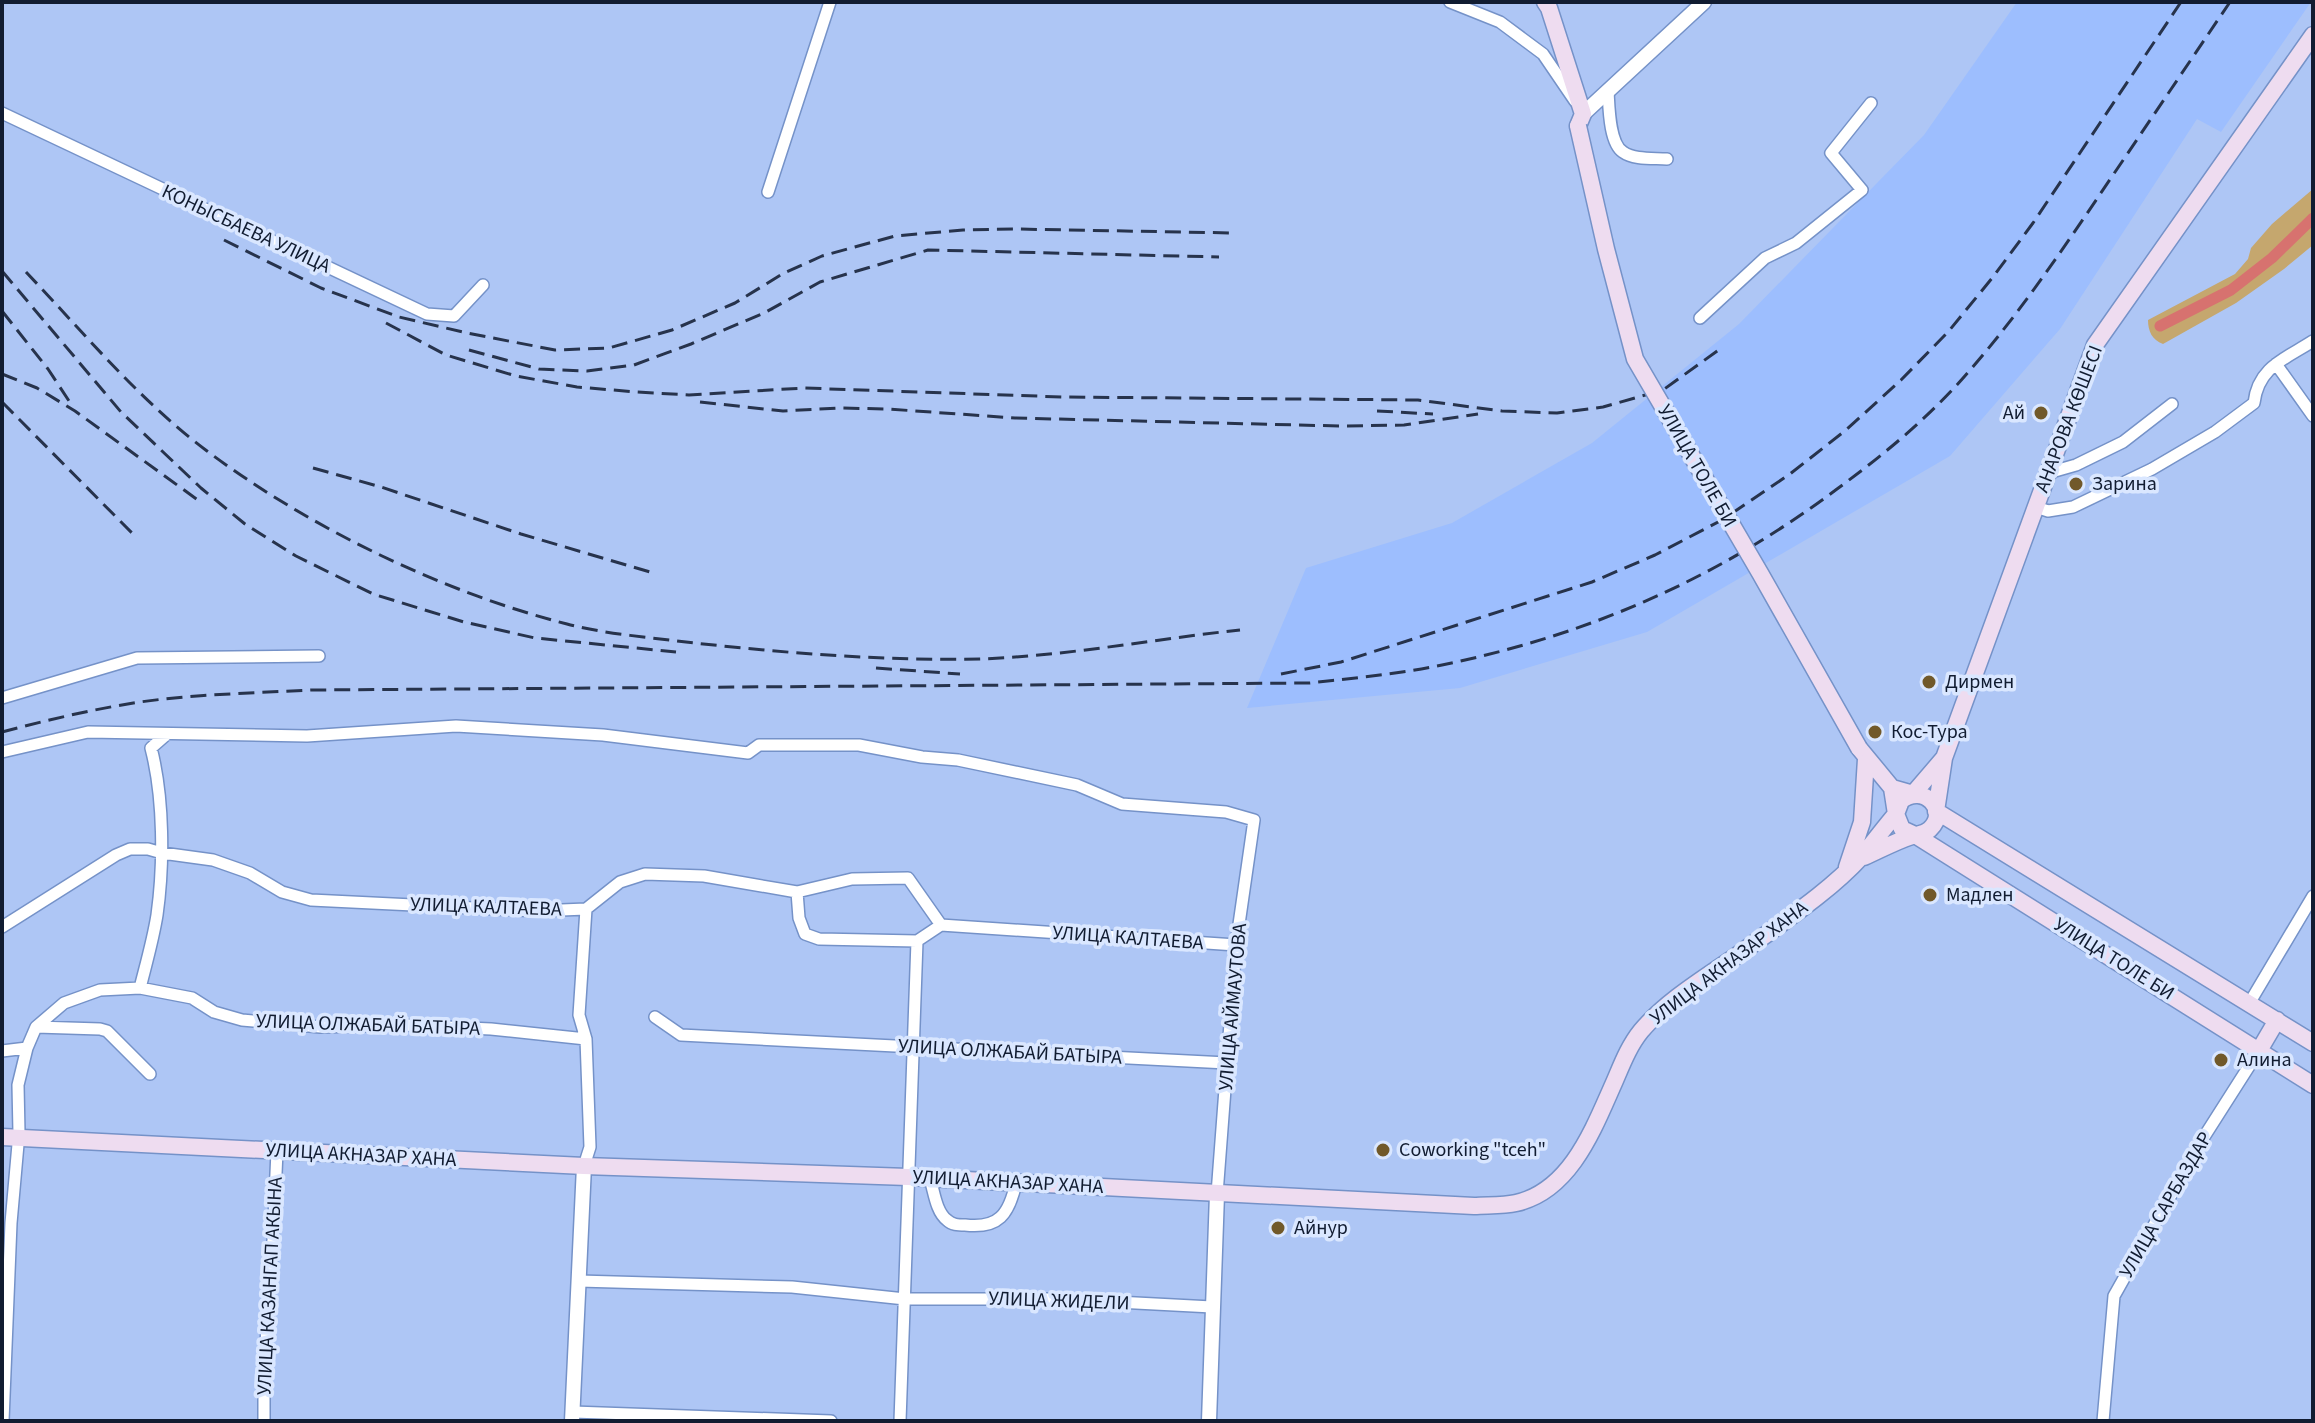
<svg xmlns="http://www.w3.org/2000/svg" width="2315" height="1423" viewBox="0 0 2315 1423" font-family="'Source Sans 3',sans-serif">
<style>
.built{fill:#9dbefe}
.green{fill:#c5a76e}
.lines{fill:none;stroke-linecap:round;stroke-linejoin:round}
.canal{stroke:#d7726f;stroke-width:11}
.minor-casing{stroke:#7592c8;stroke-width:14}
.tertiary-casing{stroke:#7592c8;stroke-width:17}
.secondary-casing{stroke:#7592c8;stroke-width:19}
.minor{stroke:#fff;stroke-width:11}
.tertiary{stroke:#fff;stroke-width:14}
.secondary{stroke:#eedcf0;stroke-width:16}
.rail{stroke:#27334c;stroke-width:3;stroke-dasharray:16 8;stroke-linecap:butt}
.secondary-bridge-casing{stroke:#7592c8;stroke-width:19;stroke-linecap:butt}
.secondary-bridge{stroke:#eedcf0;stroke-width:16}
.poi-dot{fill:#71592a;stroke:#dae7ff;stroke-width:3}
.labels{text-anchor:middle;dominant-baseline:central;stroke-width:7;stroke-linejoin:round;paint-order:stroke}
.street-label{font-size:20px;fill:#111c31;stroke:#dae7ff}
.poi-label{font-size:20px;fill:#111c31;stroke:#dae7ff;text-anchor:start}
</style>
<rect width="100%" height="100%" fill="#aec6f5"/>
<!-- built -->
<path class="built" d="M2017,2H2311L2221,132L2197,119L2060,329L1950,456L1647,632L1460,688L1247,708L1306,568L1452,523L1592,443L1739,324L1924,135Z"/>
<!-- green -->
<path class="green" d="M2313,189V245L2284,269L2236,303L2163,344C2152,340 2148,331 2148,320L2235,274L2248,259L2251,248L2272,224Z"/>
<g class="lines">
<!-- canal -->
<path class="canal" d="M2160,326L2231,290L2272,258L2313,218"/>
<!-- minor casing -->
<g class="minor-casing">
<path id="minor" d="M1450,2L1500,22L1543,54L1575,101
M1608,91C1609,106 1609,143 1623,152C1634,160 1653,158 1667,159
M2,113L427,314L454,316L483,285
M768,192L830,2
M1700,318L1765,258L1796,243L1862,190L1831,153L1871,103
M2276,364L2313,416
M2048,473L2076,465L2123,442L2172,404
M2036,507L2048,511L2073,507L2152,469L2215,432L2254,403C2258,367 2285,359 2313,341
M2,698L137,658L319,656
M2,752L88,732L307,736L456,726L603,735L748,753L759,745H859L922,757L958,760L1077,785L1122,804L1226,812L1254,820L1236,945L1217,1194
M797,892L852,879L908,878L941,925
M2,927L116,855L130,849H148L162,853L213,860L250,873L282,892L311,900L537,911L586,909L620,882L645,874L704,876L797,892L799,918L805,934L819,939L917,941L941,925L1236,945
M140,988C146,964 153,940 157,915C164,865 164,798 151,748L167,734
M2250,1002L2313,896
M655,1017L681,1035L1227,1063
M36,1027L100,1029L107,1031L150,1074
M2,1051L27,1048
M584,1166L590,1147L586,1039L579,1015L586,909
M930,1179C934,1191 936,1212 947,1220C952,1225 958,1225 965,1225C999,1229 1009,1214 1016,1183
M579,1281L792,1287L905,1299H1060L1212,1307
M573,1412L831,1421
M3,1421L11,1223L19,1133L18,1085L27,1048L36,1027L64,1003L100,990L140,988L192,998L214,1012L242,1020L320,1027L402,1025L491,1029L586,1039
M264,1421V1371L273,1241L277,1151
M900,1421L917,941
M2103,1421L2114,1296L2202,1140L2260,1049"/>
</g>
<!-- tertiary casing -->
<g class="tertiary-casing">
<path id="tertiary" d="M1583,114L1704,2
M572,1421L584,1166
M1209,1421L1217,1194"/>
</g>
<!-- secondary casing -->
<g class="secondary-casing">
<path id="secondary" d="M1545,2L1549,8L1583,114L1578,126
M2313,35L2095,345L1944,758L1936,811L2313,1043
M1859,748L1892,788L1913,794L1943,759
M1864,857C1880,850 1896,841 1912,836C1919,834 1925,834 1930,829C1950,810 1923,783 1901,801L1896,814L1902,829L1915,835L2313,1085
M1847,867L1862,822L1866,759
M2260,1049L2277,1020
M2,1137L584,1166L908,1177L1474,1206C1487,1205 1503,1206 1516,1203C1570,1191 1593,1130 1613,1085C1621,1067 1628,1047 1641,1031C1668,999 1708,976 1742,952C1781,923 1828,893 1861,857C1873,843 1884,828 1896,814L1892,788"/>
</g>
<!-- minor -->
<use href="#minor" class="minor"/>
<!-- tertiary -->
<use href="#tertiary" class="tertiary"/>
<!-- secondary -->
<use href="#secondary" class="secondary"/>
<!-- rail -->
<path class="rail" d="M224,240L321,288L399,317L467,333L555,350L609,348L672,330L735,303L784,273L822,256L895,236L963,230L1015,229L1234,233
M2,271L121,412L201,488L245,524L296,556L373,594L464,622L535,638L676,652
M26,272C84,333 139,400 207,451C310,528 442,592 567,624C605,634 647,637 686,642C783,653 883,661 980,659C1067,656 1154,639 1240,630
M2,311L48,369L73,407
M386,323L446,355L516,376L577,387L636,392L689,395L804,388L1063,397L1418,400L1502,411L1557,413L1603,407L1663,390L1720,349
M469,350L539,369L587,371L634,365L691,344L764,313L820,282L928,250L1219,257
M2,374L37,388L75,411L202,503
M2,402L134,535
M700,402L783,411L838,408L888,409L1015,418L1339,426L1404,425L1478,414
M1377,411L1433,414
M313,468L381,487L521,534L650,572
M876,668L960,674
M1281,674L1341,662L1592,582L1655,555L1722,520L1790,474L1846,430L1901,380L1948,332L1993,277L2033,223L2181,2
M2,732C47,720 94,709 140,702C197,694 255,693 312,690L1310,683C1354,678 1398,674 1442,665C1588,635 1717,579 1837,489C1882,456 1927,419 1964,377C2019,315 2065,246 2111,178C2151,119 2190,61 2230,2"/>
<!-- secondary-bridge casing -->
<g class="secondary-bridge-casing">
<path id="secondary-bridge" d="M1578,126L1606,249L1635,359L1760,573L1859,748"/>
</g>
<!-- secondary-bridge -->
<use href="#secondary-bridge" class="secondary-bridge"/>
</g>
<!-- markers -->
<g class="poi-dot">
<circle cx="2041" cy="413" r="8"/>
<circle cx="2076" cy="484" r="8"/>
<circle cx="1929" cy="682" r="8"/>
<circle cx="1875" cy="732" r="8"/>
<circle cx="1930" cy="895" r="8"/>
<circle cx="2221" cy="1060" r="8"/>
<circle cx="1383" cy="1150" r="8"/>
<circle cx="1278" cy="1228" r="8"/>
</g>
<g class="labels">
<!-- street labels -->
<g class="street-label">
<text transform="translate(246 229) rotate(25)">КОНЫСБАЕВА УЛИЦА</text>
<text transform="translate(2069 419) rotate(-69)">АНАРОВА КӨШЕСІ</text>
<text transform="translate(1697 466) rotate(60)">УЛИЦА ТОЛЕ БИ</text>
<text transform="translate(486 907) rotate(2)">УЛИЦА КАЛТАЕВА</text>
<text transform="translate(1128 938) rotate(4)">УЛИЦА КАЛТАЕВА</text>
<text transform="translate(2114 959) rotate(32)">УЛИЦА ТОЛЕ БИ</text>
<text transform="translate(1729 963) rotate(-37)">УЛИЦА АКНАЗАР ХАНА</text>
<text transform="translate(1233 1007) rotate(-85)">УЛИЦА АЙМАУТОВА</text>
<text transform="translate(368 1025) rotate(2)">УЛИЦА ОЛЖАБАЙ БАТЫРА</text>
<text transform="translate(1010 1052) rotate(3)">УЛИЦА ОЛЖАБАЙ БАТЫРА</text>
<text transform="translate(361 1155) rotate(3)">УЛИЦА АКНАЗАР ХАНА</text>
<text transform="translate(1008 1182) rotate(3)">УЛИЦА АКНАЗАР ХАНА</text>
<text transform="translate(2166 1205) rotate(-60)">УЛИЦА САРБАЗДАР</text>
<text transform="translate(270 1286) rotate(-87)">УЛИЦА КАЗАНГАП АКЫНА</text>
<text transform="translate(1059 1301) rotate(2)">УЛИЦА ЖИДЕЛИ</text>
</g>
<!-- poi labels -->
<g class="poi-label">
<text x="2025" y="413" text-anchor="end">Ай</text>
<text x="2092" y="484">Зарина</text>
<text x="1945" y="682">Дирмен</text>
<text x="1891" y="732">Кос-Тура</text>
<text x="1946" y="895">Мадлен</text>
<text x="2237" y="1060">Алина</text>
<text x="1399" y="1150">Coworking "tceh"</text>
<text x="1294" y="1228">Айнур</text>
</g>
</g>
<!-- border -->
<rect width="2315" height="1423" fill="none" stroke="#111c31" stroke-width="8"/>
</svg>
